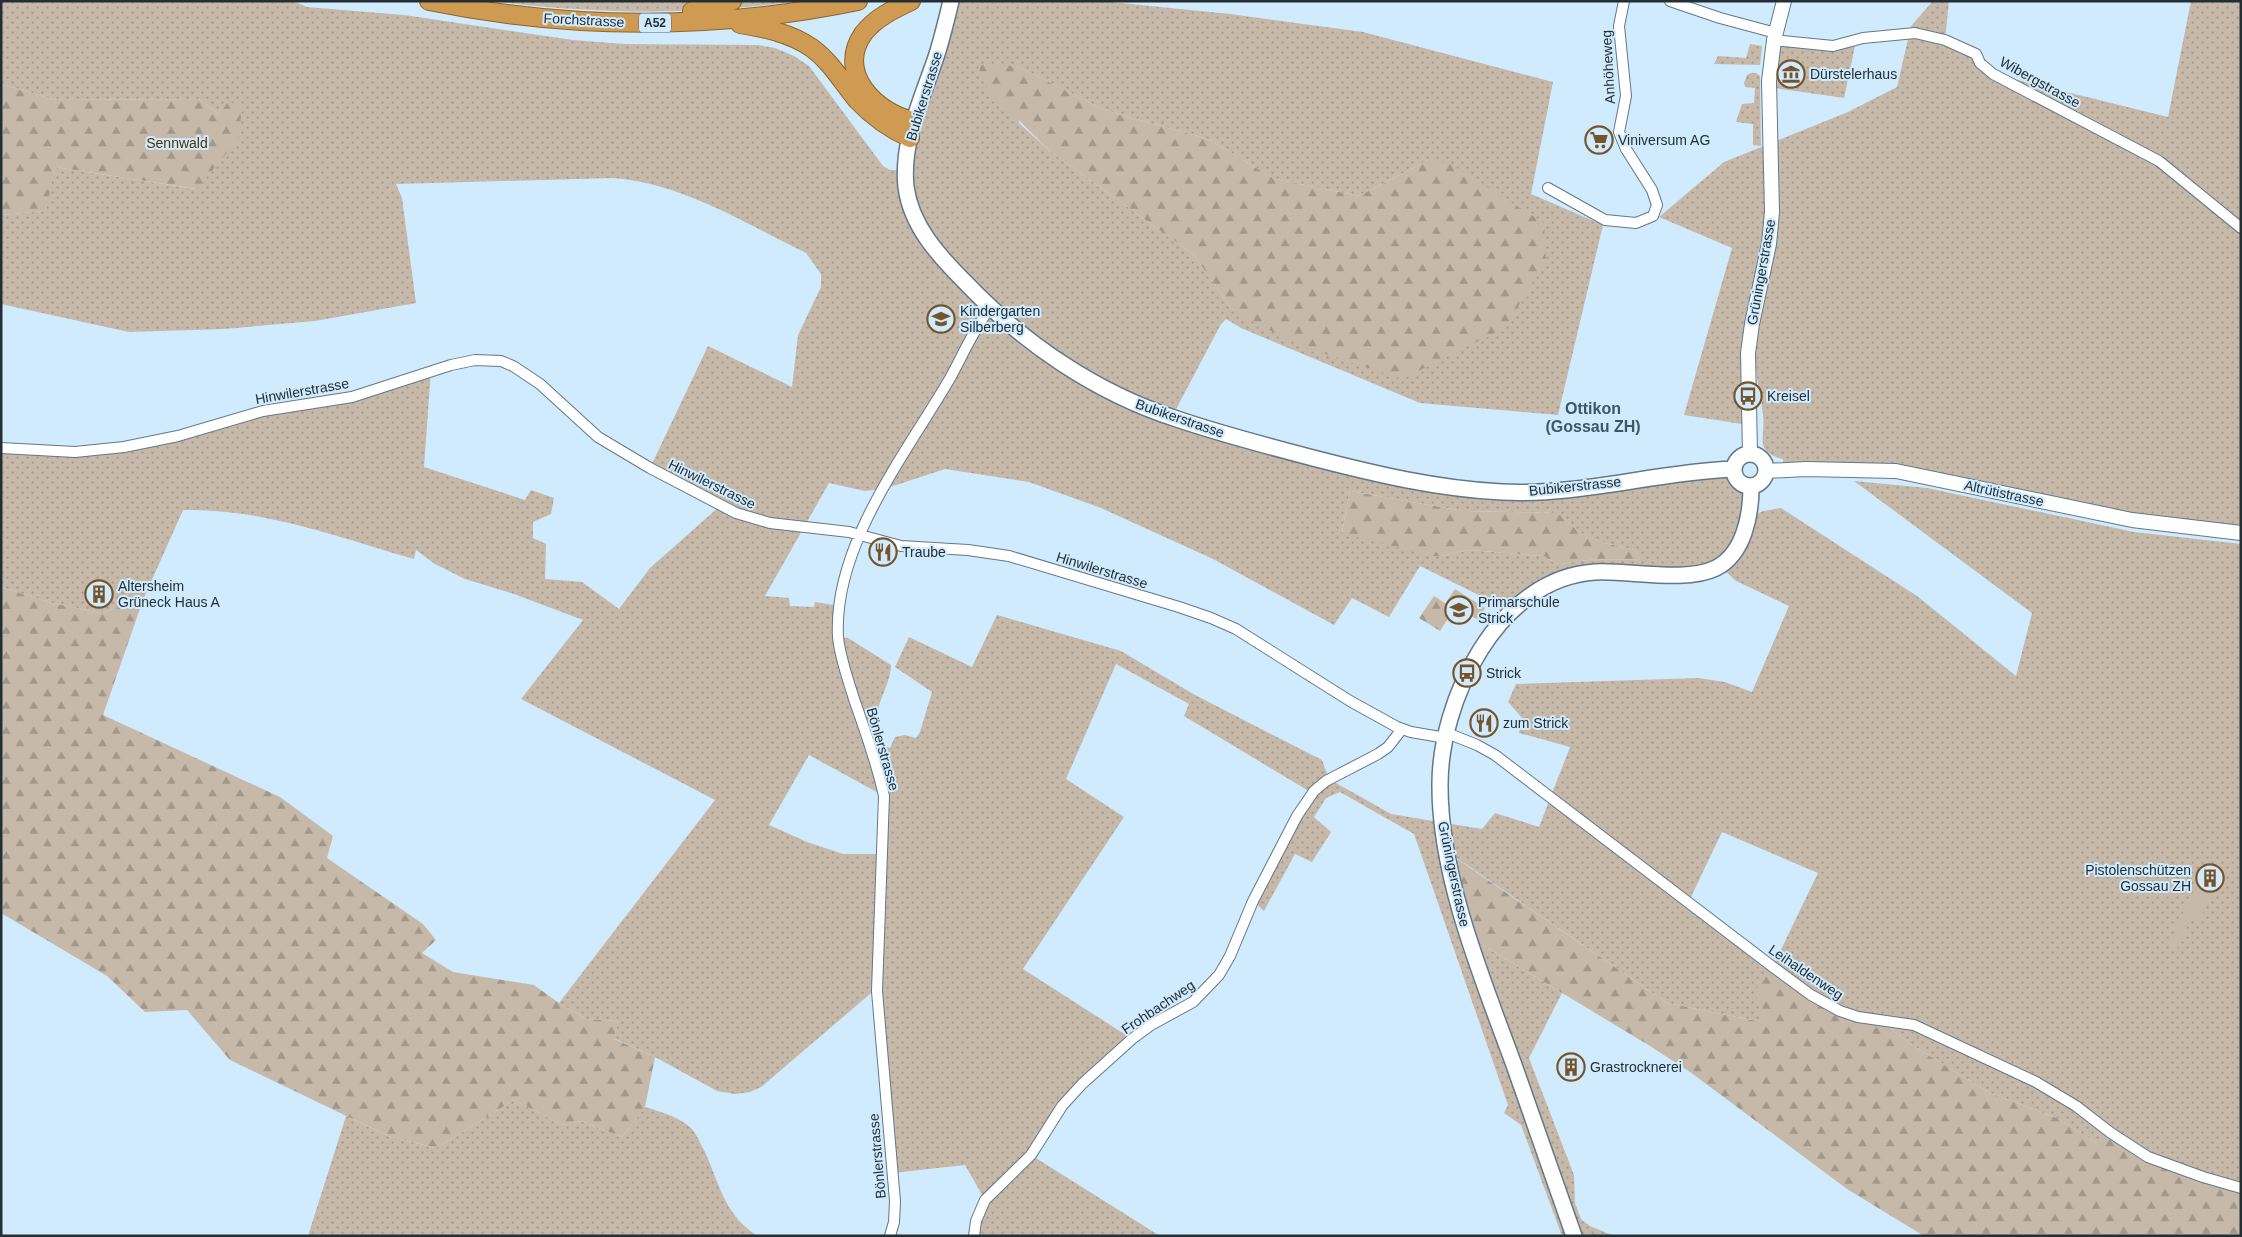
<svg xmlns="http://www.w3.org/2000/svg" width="2242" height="1237" viewBox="0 0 2242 1237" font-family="Arial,sans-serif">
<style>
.grass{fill:url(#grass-dots);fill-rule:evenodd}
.forest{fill:url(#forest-firs)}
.pitch{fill:#c7b9a9}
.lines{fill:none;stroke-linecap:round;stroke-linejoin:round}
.stream{stroke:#8aa7bb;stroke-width:3}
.minor-casing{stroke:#617889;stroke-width:12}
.tertiary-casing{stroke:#617889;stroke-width:16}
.secondary-casing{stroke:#617889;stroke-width:18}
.trunk-casing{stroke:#8b652c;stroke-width:20}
.minor{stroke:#fff;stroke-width:10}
.tertiary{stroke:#fff;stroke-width:14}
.secondary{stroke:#fff;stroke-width:15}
.trunk{stroke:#cf9b52;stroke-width:18}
.labels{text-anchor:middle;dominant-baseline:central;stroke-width:4;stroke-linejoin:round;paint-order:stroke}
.shield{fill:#d0ebfd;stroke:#586771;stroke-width:1}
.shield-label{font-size:12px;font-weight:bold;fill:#242e35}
.street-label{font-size:14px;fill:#242e35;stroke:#d0ebfd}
.poi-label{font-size:14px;fill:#242e35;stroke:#d0ebfd;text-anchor:start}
.park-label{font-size:14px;fill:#4f3000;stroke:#d0ebfd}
.quarter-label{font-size:16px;font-weight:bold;fill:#3f5665;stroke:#d0ebfd}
</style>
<defs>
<pattern id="grass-dots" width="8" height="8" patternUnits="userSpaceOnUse" patternTransform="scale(1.25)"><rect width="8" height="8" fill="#c7b9a9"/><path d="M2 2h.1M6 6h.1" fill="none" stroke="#a1978a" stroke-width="1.8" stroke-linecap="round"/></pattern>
<pattern id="forest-firs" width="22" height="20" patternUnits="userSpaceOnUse" patternTransform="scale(1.25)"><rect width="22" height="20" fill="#c7b9a9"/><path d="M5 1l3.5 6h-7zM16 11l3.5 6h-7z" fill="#a1978a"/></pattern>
</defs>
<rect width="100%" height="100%" fill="#d0ebfd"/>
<!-- grass -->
<path class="grass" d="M1,1H293L307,7L404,15L573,40L624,44L758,45L775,48L794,56L809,66L883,166L890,170H906L951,1H1101L1230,14L1363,32L1553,82L1531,194L1603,225L1558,415L1420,403L1241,328L1226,319L1221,324L1174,413L1273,448L1504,492L1733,474L1736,479L1745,486L1748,518L1763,511L1781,508L1917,596L2016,676L2032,613L1854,481L1927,488L2134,532L2241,544V1188L2098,1144L2059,1119L1988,1092L1909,1043L1880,1020L1762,1022L1667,1003L1448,852L1470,944L1484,946L1562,993L1529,1058L1574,1175L1575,1203L1581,1219L1590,1226L1614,1236H1562L1521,1125L1504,1113L1508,1105L1414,834L1340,792L1326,798L1314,817L1331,832L1312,862L1295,854L1264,911L1253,901L1312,793L1184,716L1189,704L1116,664L1066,779L1124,817L1023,969L1132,1039L1082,1084L1031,1155L1160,1236H974L985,1200L965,1165L893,1173L877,991L870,994L761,1087L750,1092L735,1094L717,1091L655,1057L613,1038L618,1021L587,1019L559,1003L715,800L521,699L583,620L514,594L465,579L435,564L416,550L414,559C338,537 262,508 183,510L143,600L101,613L52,603L1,587V448L89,451L306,405L431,370L424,467L525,500L531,490L554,498L551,514L533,522V538L546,544L545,579L582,582L619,609L650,568L720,506L650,468L708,346L792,387L798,335L821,287V274L806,253C744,223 682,183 613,178L396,184L402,198L416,303L315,321L224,329L129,332L1,304V215L45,211L55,167L196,189L219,114L199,99L56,100L1,84ZM1017,66L1104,110L1208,139L1275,179L1359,196L1430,159L1233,311L1194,255L1050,151L1019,123ZM945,469L1029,482L1101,508L1213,559L1334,625L1352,598L1389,617L1420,566L1511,611L1593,572L1720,566L1736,581L1789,606L1752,692L1725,682L1698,678L1516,684L1508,702L1522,718L1519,733L1570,747L1539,827L1495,813L1482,829L1391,814L1329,779L1322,760L1195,695L1121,651L997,615L972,667L909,637L895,667L932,692L920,732L916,738L905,735L895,737L890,748L886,747C883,741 878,733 877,726C873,707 891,685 891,665L848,638L838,637L840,606L815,602L814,607L790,606L789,598L765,596L829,483L865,491L884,489ZM1350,491L1463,511L1558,513L1583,535L1604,543L1635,550L1640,560C1612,559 1586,558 1558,565L1544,556L1469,550L1441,556L1342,532ZM809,755L884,796L883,854H843L807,842L769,825ZM1722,832L1818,873L1773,966L1689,901Z
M492,1H797C695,16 594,14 492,1Z
M1933,1H1949L1945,40L1976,54L1993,74L2168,117L2191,1H2241V533L1896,471L1783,463V459C1753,452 1766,437 1763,414C1760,392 1754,371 1756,349C1759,324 1765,302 1763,276L1752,324L1748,425L1684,415L1732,248L1659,217L1724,162L1848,112L1897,87L1911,26Z
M1750,44L1762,46L1760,65L1714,64L1718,56L1746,58Z
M1780,45L1836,50L1855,46L1844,98L1775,88Z
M1751,73H1756L1760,76L1761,146L1753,145V124L1736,122L1742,104L1754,103L1755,88L1745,87L1744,83L1747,75Z
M514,1100L563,1125L581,1121L622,1137L645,1107C661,1112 677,1116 690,1127C696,1132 700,1143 704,1150C720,1184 723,1213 757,1236H308L346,1116L388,1136L436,1148Z"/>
<!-- forest -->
<path class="forest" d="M978,65L1017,66L1104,110L1208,139L1275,179L1359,196L1430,159L1450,164L1544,223L1546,260L1505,328L1402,379L1298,345L1233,311L1194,255L1050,151L988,90Z
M1,84L56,100L199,99L219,114L229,101L242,109L238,139L197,189L55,167L46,211L1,215Z
M1350,491L1463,511L1558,513L1583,535L1604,543L1635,550L1640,560C1612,559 1586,558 1558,565L1544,556L1469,550L1441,556H1431L1342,533Z
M1,587L52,603L101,613L143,600L103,715L280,797L333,836L327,858L423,924L436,940L422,953L453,972L534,985L559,1003L587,1019L618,1021L614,1039L655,1057L645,1107L622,1137L581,1121L563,1125L514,1100L436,1148L388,1136L230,1060L187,1010L145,1012L107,976L1,913Z
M1434,596L1454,609L1440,631L1419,618Z
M1447,852L1667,1003L1762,1022C1758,994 1748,989 1773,967L1840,1011L1880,1020L1909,1043L1988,1092L2059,1119L2098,1144L2111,1133L2148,1157L2241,1188V1236H1924L1847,1189L1690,1072L1650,1046L1484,946L1470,944Z"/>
<!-- pitch -->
<path class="pitch" d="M1455,589L1485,608L1478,620L1447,601Z
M2198,881L2214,890L2199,920L2192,917L2177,949L2168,945Z"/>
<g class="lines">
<!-- stream -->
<path class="stream" d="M1594,1235L1596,1236"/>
<!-- minor casing -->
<g class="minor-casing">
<path id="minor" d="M1670,1L1720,18L1776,33
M1774,40L1833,46L1863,38L1915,33L1945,40L1976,54L1980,63L1993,74L2159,161L2241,228
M1548,188L1605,220L1636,223L1653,216L1657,205L1652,190L1626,149L1619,132L1626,96L1619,26L1624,1
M1,448L75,452L124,447L178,436L263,411L352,397L451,365L475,360L501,361L513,366L540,384L598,437L650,468L736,513L770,523L849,532L901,546L968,550L1009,556L1179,607L1211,618L1236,629L1350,701L1397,727L1411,732L1446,738
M1447,733L1477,745L1495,755L1773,967L1811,995L1840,1011L1858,1017L1914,1025L2036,1082L2076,1106L2111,1133L2148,1157L2203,1177L2241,1188
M890,1236L894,1222L895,1201L877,991L884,796C877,763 865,731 854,699C848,679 840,658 838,637C833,546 905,455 949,380C962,357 973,330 990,308
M974,1236L976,1221L985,1200L1031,1155L1062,1106L1082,1084L1132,1039L1151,1025L1193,1002L1219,975L1230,956L1253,901L1297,816L1314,791L1326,781L1378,754L1388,747L1402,729"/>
</g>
<!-- tertiary casing -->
<g class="tertiary-casing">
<path id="tertiary" d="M1750,454L1748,353L1752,324L1769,244L1772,212L1769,81L1774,40L1784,1
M1766,471L1806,469L1896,471L2132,520L2241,533"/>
</g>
<!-- secondary casing -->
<g class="secondary-casing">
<path id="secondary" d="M951,1C947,18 943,34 938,51C924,95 901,139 906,187C911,226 939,256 965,282C1023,343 1096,393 1177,419C1221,434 1267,446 1313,458C1375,474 1438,489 1502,492C1580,496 1656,472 1733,469
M1734 470a16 16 0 1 1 32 0a16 16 0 1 1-32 0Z
M1574,1236C1554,1179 1534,1122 1514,1065C1483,980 1440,878 1440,787C1439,701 1498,578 1595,572C1629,570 1686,583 1716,568C1744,554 1751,515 1751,487"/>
</g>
<!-- trunk casing -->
<g class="trunk-casing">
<path id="trunk" d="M429,1C570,30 718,30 858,1
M911,1C894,9 875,18 863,34C836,73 876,113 913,121
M692,11L732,1
M740,24C765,28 790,33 812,48C831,62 842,82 857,100C872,116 890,129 910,138"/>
</g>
<!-- minor -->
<use href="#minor" class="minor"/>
<!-- tertiary -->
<use href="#tertiary" class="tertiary"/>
<!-- secondary -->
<use href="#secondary" class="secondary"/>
<!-- trunk -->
<use href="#trunk" class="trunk"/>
</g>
<!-- icons -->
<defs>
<g id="museum-ring" transform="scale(1.4375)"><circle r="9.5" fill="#d0ebfd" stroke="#75542b" stroke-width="1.5"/><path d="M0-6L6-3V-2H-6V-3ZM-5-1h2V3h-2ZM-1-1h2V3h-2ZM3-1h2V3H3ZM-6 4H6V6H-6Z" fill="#75542b"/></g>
<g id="supermarket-ring" transform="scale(1.4375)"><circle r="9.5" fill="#d0ebfd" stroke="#75542b" stroke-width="1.5"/><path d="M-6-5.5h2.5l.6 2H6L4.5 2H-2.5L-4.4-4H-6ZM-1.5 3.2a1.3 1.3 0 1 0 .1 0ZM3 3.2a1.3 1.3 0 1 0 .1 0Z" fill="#75542b"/></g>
<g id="school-ring" transform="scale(1.4375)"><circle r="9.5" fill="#d0ebfd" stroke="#75542b" stroke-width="1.5"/><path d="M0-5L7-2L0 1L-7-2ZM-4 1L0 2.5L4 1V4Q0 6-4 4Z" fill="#75542b"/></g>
<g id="bus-ring" transform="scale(1.4375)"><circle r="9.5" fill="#d0ebfd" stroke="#75542b" stroke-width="1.5"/><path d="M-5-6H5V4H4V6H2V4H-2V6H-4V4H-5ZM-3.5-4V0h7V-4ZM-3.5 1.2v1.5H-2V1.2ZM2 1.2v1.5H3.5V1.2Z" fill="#75542b"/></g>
<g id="restaurant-ring" transform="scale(1.4375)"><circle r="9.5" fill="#d0ebfd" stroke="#75542b" stroke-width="1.5"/><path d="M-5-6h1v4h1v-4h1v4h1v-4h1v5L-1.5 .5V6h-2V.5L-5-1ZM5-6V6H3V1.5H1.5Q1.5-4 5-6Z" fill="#75542b"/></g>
<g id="building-ring" transform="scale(1.4375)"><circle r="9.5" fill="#d0ebfd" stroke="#75542b" stroke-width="1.5"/><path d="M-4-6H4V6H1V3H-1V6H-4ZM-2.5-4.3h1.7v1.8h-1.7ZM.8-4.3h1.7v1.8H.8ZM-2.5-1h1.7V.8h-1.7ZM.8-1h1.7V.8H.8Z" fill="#75542b"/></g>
</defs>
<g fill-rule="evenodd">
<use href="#museum-ring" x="1791" y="74"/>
<use href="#supermarket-ring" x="1599" y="140"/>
<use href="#school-ring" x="941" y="319"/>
<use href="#bus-ring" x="1748" y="396"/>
<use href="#restaurant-ring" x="883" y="552"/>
<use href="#building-ring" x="99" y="594"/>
<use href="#school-ring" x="1459" y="610"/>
<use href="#bus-ring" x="1467" y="673"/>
<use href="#restaurant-ring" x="1484" y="723"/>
<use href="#building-ring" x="2210" y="878"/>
<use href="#building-ring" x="1571" y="1067"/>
</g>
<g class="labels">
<!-- shield labels -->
<rect class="shield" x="639" y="13.5" width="32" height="19" rx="4"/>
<g class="shield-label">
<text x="655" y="23">A52</text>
</g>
<!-- street labels -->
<g class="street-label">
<text transform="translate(584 20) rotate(3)">Forchstrasse</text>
<text transform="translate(1608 67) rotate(-93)">Anhöheweg</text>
<text transform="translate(2040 82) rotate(29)">Wibergstrasse</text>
<text transform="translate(924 96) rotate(-73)">Bubikerstrasse</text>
<text transform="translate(1761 272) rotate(-80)">Grüningerstrasse</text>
<text transform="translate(302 391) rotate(-10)">Hinwilerstrasse</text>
<text transform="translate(1180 418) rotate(19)">Bubikerstrasse</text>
<text transform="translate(712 484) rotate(26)">Hinwilerstrasse</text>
<text transform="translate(1575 486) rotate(-6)">Bubikerstrasse</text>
<text transform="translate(2004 493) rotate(12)">Altrütistrasse</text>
<text transform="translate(1102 570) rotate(17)">Hinwilerstrasse</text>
<text transform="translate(883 749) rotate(74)">Bönlerstrasse</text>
<text transform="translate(1454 874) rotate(78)">Grüningerstrasse</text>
<text transform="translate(1806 972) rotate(34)">Leihaldenweg</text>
<text transform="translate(1158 1007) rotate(-34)">Frohbachweg</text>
<text transform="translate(877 1156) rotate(-95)">Bönlerstrasse</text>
</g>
<!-- poi labels -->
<g class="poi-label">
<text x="1810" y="74">Dürstelerhaus</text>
<text x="1618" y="140">Viniversum AG</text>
<text x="960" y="311">Kindergarten<tspan x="960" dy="16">Silberberg</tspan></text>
<text x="1767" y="396">Kreisel</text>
<text x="902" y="552">Traube</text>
<text x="118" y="586">Altersheim<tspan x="118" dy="16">Grüneck Haus A</tspan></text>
<text x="1478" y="602">Primarschule<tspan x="1478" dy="16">Strick</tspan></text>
<text x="1486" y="673">Strick</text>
<text x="1503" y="723">zum Strick</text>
<text x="2191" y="870" text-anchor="end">Pistolenschützen<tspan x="2191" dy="16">Gossau ZH</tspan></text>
<text x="1590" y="1067">Grastrocknerei</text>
</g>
<!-- park labels -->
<g class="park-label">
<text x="177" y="143">Sennwald</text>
</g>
<!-- quarter labels -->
<g class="quarter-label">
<text x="1593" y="408">Ottikon<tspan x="1593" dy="18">(Gossau ZH)</tspan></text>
</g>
</g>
<!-- border -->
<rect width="2242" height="1237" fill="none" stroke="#242e35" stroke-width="5"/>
</svg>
